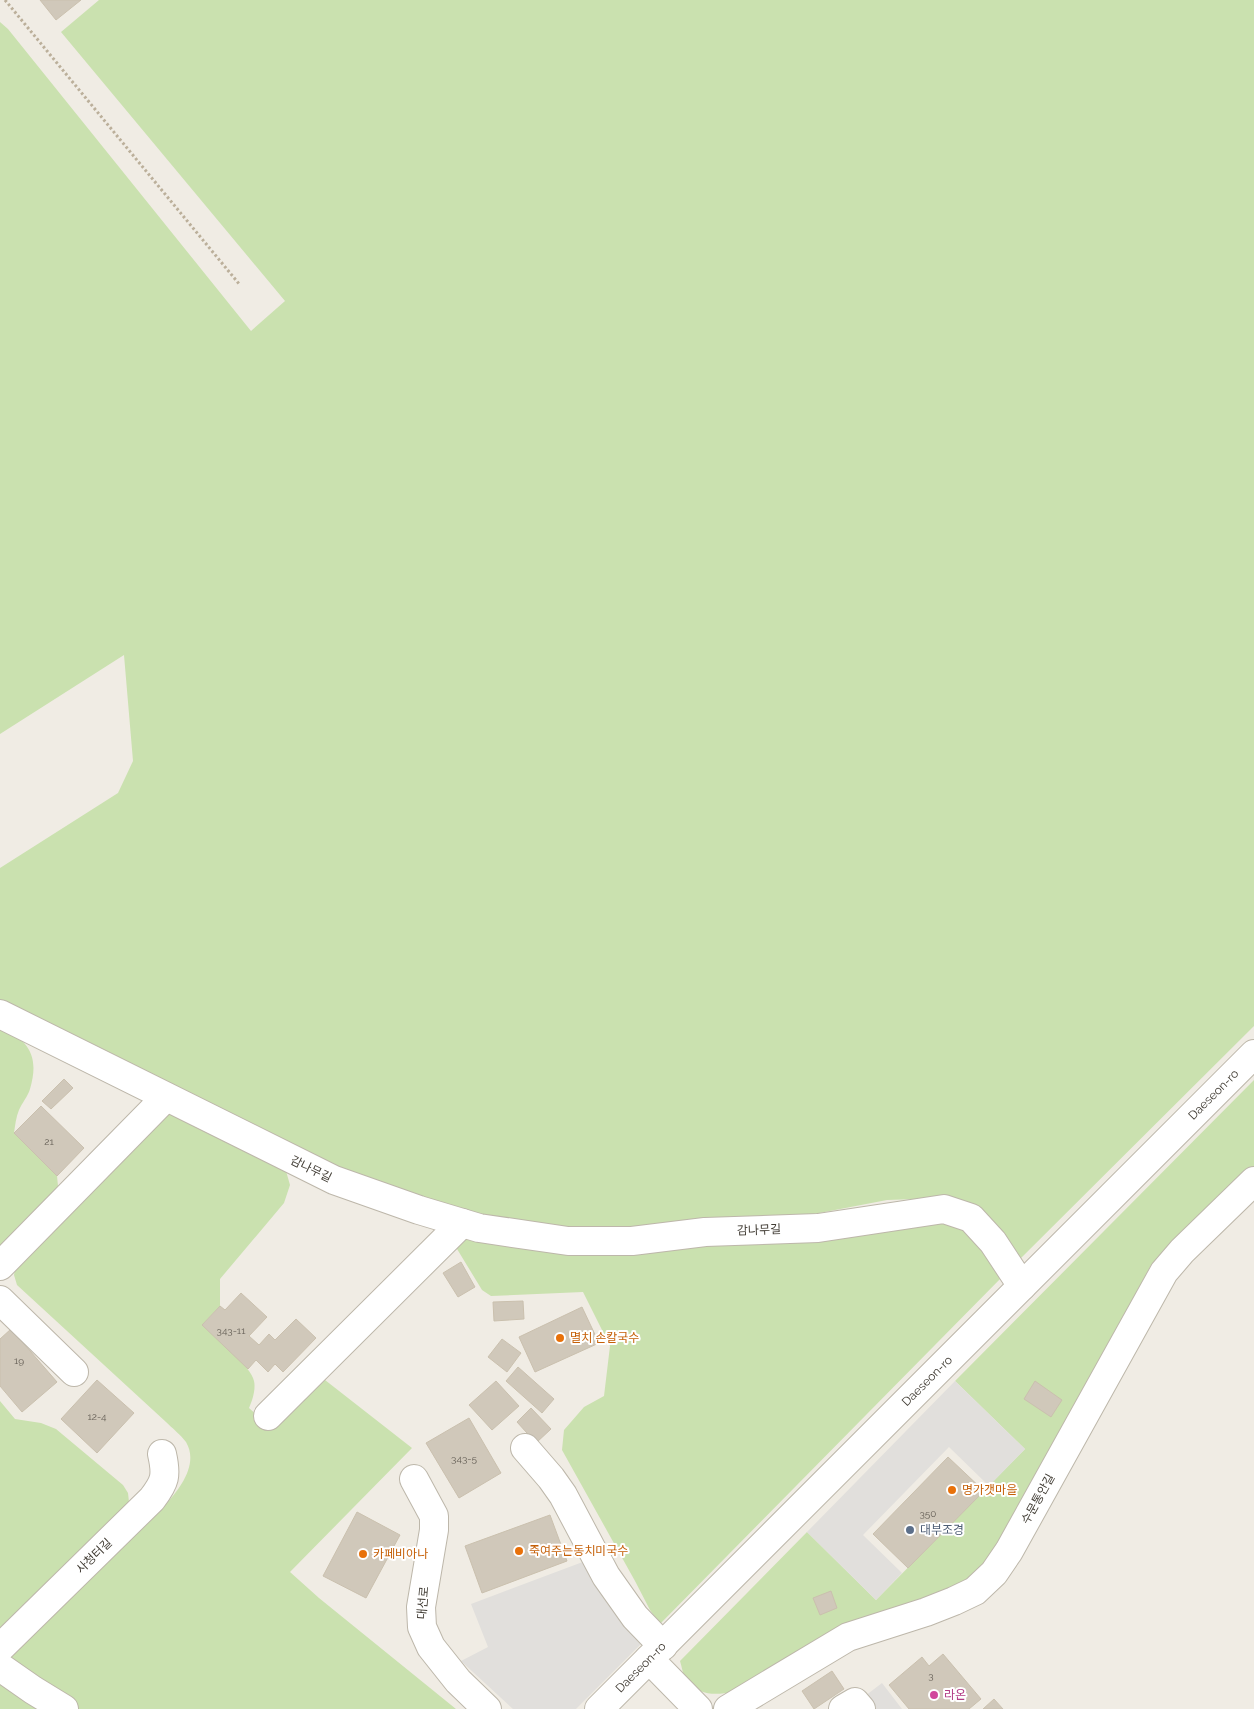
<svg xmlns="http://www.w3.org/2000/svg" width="1254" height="1709" viewBox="0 0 1254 1709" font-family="Raleway,'Noto Sans KR',sans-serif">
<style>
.green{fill:#cae1af}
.parking{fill:#e1dfdc}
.building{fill:#d0c8ba;stroke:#cac0ae}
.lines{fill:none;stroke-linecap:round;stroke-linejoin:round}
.minor-casing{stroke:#bdb7aa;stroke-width:30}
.path{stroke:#bbaf9a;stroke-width:3;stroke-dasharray:2.5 2.5;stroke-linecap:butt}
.minor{stroke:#fff;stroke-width:28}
.food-dot{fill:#e8710a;stroke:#fff;stroke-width:2}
.service-dot{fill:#5c6f8a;stroke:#fff;stroke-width:2}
.hotel-dot{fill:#d1479c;stroke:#fff;stroke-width:2}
.labels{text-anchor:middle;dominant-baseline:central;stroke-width:4;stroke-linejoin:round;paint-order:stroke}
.number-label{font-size:10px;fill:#655f56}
.street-label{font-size:12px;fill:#413c34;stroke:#fff}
.food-label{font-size:12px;fill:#c56008;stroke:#fff;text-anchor:start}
.service-label{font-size:12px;fill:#4e5e75;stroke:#fff;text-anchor:start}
.hotel-label{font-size:12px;fill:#b23c85;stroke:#fff;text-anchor:start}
</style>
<rect width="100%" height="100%" fill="#f0ece4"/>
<!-- green -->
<path class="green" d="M99,0H1254V1026L1014,1265L944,1198L887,1200L809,1215L699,1218L628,1229L567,1228L481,1215L336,1172L0,1006V868L118,793L133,761L124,655L0,734V22L8,29L251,331L285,301L61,32Z
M0,1025C28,1041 40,1055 30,1089C28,1096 22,1103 19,1110C16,1117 15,1126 14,1133L57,1176L58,1186L52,1199L0,1251Z
M1254,1080V1168L1151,1265L1003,1543L977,1580L733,1692C716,1695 699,1696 687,1681C683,1676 682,1667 680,1661L807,1532L876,1600L1025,1449L955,1381Z
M171,1109L286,1171L290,1185L284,1203L220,1279V1306L202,1325C214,1336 252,1367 254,1381C256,1390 252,1401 249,1408L273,1429L325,1380L412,1448L290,1572L319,1598L456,1709H78L9,1659L16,1640L165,1505C180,1489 199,1464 186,1442C181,1435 172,1428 166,1422L17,1285L14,1275L16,1264Z
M945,1218L968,1227L1003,1276L660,1624L650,1610L635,1581L562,1450L564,1430L584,1407L604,1396L610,1346L583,1292L491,1296L482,1290L454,1244L470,1236Z
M0,1401L15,1419L41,1423L56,1429L123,1485L128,1493L129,1502L0,1634Z
M0,1682L52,1709H0Z"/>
<!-- parking -->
<path class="parking" d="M955,1381L1025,1449L989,1486L949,1447L863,1535L902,1573L876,1600L807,1532Z
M588,1560L644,1641L576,1709H513L461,1661L488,1647L471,1604Z
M882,1683L902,1709H876L865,1696Z"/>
<!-- building -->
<path class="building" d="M40,0H81L56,20Z
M64,1079L73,1088L51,1109L42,1101Z
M41,1106L84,1148L57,1176L14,1133Z
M461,1262L475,1287L458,1297L443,1273Z
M241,1293L267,1317L249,1336L259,1345L269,1334L275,1340L296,1319L316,1338L283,1372L275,1364L268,1372L256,1360L248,1369L202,1325L220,1306L225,1310Z
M523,1301L524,1319L494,1321L493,1302Z
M582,1307L599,1343L535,1372L519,1337Z
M11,1329L57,1382L22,1412L0,1386V1339Z
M502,1339L521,1353L507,1372L488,1357Z
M518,1367L554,1399L542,1413L506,1381Z
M97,1380L134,1413L97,1453L61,1419Z
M496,1381L519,1406L492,1430L469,1405Z
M1035,1381L1062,1400L1051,1417L1024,1399Z
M531,1408L551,1429L536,1443L517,1422Z
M469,1418L501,1473L459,1498L426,1443Z
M948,1457L984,1491L908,1568L873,1534Z
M357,1512L400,1535L366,1598L323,1576Z
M550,1515L567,1561L482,1593L465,1546Z
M831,1591L837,1608L820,1615L813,1598Z
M943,1654L981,1699L969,1709H909L889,1685L922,1657L929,1666Z
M832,1671L844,1689L814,1709L802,1691Z
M994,1699L1003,1709H983Z"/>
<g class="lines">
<!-- minor casing -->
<g class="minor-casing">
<g id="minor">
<path d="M0,1014L334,1180L419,1210L479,1228L568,1241H632L705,1232L818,1228L944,1209L971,1218L993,1242L1022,1286"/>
<path d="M0,1266L166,1097"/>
<path d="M0,1300L74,1372"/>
<path d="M268,1416L462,1223"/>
<path d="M525,1448L551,1478L563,1495L606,1576L635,1617L663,1646"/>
<path d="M414,1479L434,1516V1530L421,1607L422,1627L431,1647L458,1681L487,1709"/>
<path d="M0,1648L152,1499C165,1482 167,1476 162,1454"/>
<path d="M649,1659L698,1709"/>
<path d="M0,1667L33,1690L64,1709"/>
<path id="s1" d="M599,1709L1254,1054"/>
<path d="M728,1709L848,1637L926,1612L954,1601L975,1591L994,1573L1009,1551L1164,1272L1182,1251L1254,1181"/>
<path d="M843,1709L855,1702L861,1709"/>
</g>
</g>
<!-- path -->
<path class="path" d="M5,0L240,285"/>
<!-- minor -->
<use href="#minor" class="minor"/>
</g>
<!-- markers -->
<g class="food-dot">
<circle cx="560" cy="1338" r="5"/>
<circle cx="952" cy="1490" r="5"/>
<circle cx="519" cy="1551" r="5"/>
<circle cx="363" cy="1554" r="5"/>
</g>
<circle class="service-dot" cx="910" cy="1530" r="5"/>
<circle class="hotel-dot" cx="934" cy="1695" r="5"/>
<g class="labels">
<!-- number labels -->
<g class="number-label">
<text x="49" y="1141">21</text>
<text x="231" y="1330">343-11</text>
<text x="19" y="1360">19</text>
<text x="97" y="1416">12-4</text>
<text x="464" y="1458">343-5</text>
<text x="928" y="1513">350</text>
<text x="931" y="1675">3</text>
</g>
<!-- street labels -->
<g class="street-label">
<text stroke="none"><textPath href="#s1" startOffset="869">Daeseon-ro</textPath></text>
<text transform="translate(311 1169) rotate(26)">감나무길</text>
<text transform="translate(759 1230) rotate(-2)">감나무길</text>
<text stroke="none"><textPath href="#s1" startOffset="464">Daeseon-ro</textPath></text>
<text transform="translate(1038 1499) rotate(-61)">수문통안길</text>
<text transform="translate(94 1556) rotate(-44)">사청터길</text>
<text transform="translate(423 1603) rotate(-85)">대선로</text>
<text stroke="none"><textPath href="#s1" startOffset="59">Daeseon-ro</textPath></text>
</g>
<!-- food labels -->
<g class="food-label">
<text x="570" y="1338">멸치 손칼국수</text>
<text x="962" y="1490">명가갯마을</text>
<text x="529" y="1551">죽여주는동치미국수</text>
<text x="373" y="1554">카페비아나</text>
</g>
<!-- service labels -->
<g class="service-label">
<text x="920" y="1530">대부조경</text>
</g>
<!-- hotel labels -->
<g class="hotel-label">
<text x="944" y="1695">라온</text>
</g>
</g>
</svg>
